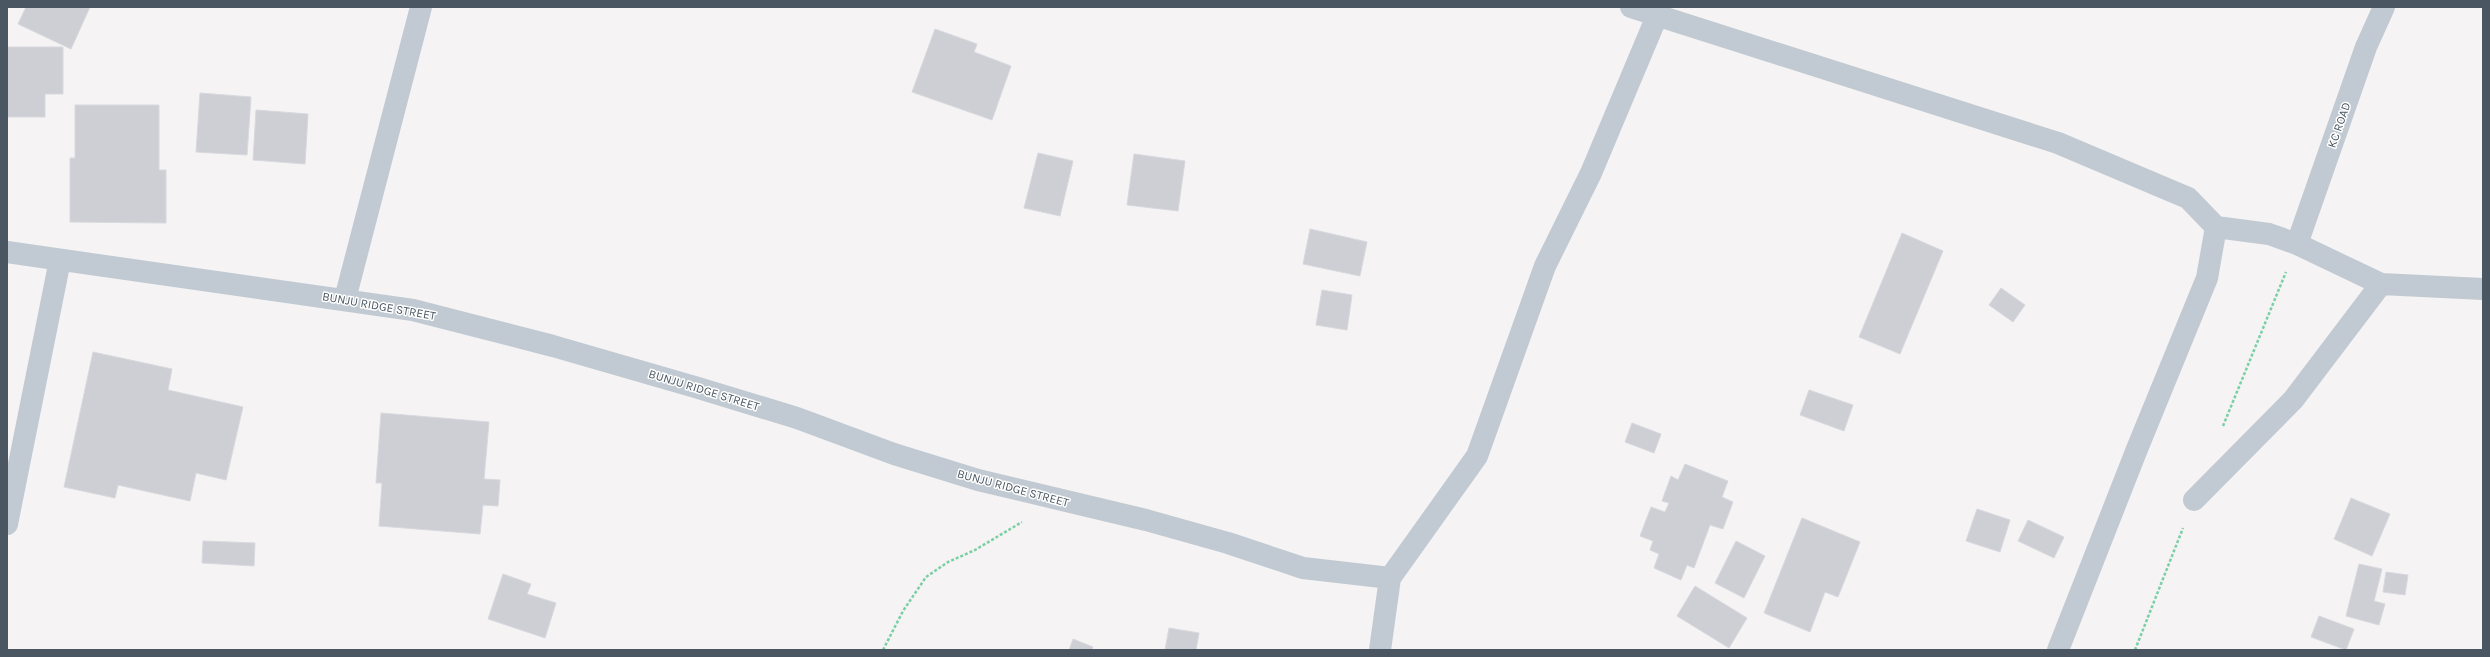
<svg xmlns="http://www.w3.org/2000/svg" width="2490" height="657" viewBox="0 0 2490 657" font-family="Karla,sans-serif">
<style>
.building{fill:#cdcfd5;stroke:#d7d9de}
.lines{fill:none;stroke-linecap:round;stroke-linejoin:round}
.path{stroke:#7ad0a6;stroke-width:2.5;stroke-dasharray:3 2;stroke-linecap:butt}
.minor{stroke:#c1cad2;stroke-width:22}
.labels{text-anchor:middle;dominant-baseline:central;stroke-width:3;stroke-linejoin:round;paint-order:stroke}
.street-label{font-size:12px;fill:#4a5661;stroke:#fff}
</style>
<rect width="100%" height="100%" fill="#f5f3f3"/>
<!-- building -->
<path class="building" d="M26,7H90L71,49L18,24Z
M935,29L977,44L974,52L1011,66L992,120L912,92Z
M7,47H63V94H45V117H7Z
M200,93L251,97L247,155L196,152Z
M75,105H159V170H166V223L70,222V158H75Z
M256,110L308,114L305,164L253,160Z
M1038,153L1073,161L1060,216L1024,208Z
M1134,154L1185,161L1178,211L1127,205Z
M1310,229L1367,242L1360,276L1303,264Z
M1902,233L1943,251L1900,354L1859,337Z
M2001,288L2025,305L2013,322L1989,305Z
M1322,290L1352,295L1347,330L1316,325Z
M93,352L172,369L168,390L243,407L226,480L196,473L190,501L118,485L115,498L64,487Z
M1809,390L1853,405L1844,431L1800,415Z
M381,413L489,422L484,479L500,480L498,506L483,505L480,534L379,526L382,483H376Z
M1632,423L1661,434L1654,453L1625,442Z
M1685,464L1728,481L1722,497L1733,502L1723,529L1710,525L1694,568L1687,565L1681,580L1654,568L1659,554L1650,550L1653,541L1640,536L1651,507L1665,512L1669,503L1662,501L1671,476L1678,480Z
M2351,498L2390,514L2372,556L2334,539Z
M1977,509L2010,520L2000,552L1966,541Z
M1802,518L1860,542L1838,597L1825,592L1810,632L1764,613Z
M2028,520L2064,537L2054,558L2018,541Z
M203,541L255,543L254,566L202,563Z
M1736,541L1765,556L1744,598L1715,583Z
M2359,564L2382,569L2374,601L2385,604L2379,625L2346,616Z
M2386,572L2408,575L2405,595L2383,592Z
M503,574L531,584L527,594L556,603L545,638L488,619Z
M1695,586L1747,618L1729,648L1677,616Z
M2319,616L2354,629L2346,650L2311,637Z
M1169,628L1199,633L1196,650H1165Z
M1073,639L1093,647L1092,650H1069Z"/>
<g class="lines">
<!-- path -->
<path class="path" d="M2223,426L2286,272
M883,650L903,611L926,577L948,562L975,550L1022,522
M2135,650L2183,528"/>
<!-- minor -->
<path class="minor" d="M1631,7L2058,143L2188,198L2216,227L2207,278L2137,449L2058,650
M2216,227L2269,234L2297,244L2381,284L2483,289
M2297,244L2366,47L2384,7
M7,252L413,310L553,346L695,387L797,418L894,454L978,480L1146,520L1228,543L1303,568L1390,578
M345,299L421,7
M2194,500L2293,400L2381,284
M7,524L60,260
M1380,650L1390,578L1477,456L1545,266L1591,173L1657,16"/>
</g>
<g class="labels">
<!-- street labels -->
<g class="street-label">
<text transform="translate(2339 125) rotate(-71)">KC ROAD</text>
<text transform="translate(379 306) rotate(10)">BUNJU RIDGE STREET</text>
<text transform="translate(704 390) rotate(17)">BUNJU RIDGE STREET</text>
<text transform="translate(1013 488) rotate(15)">BUNJU RIDGE STREET</text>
</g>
</g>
<!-- border -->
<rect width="2490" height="657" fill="none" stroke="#4a5661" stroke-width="16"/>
</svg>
